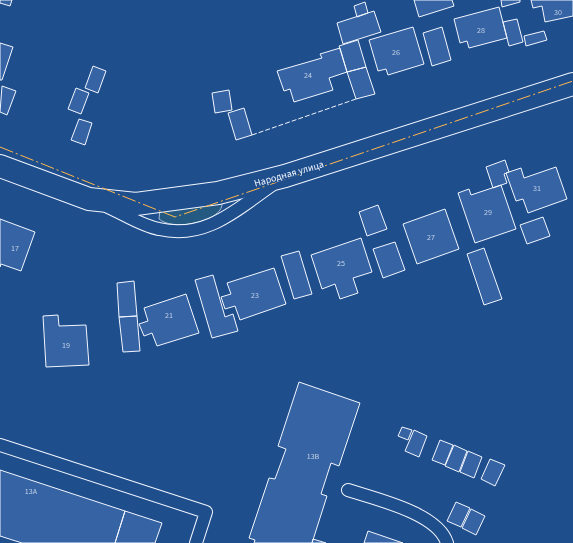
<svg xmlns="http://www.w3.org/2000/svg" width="573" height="543" viewBox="0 0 573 543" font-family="'Source Sans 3',sans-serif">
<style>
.green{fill:#245a82;stroke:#a8bbd7}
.building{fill:#3563a3;stroke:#f2f6ff}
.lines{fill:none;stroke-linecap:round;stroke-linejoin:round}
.lane-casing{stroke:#f2f6ff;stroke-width:14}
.secondary-casing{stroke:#f2f6ff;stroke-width:24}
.lane{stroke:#1f4e8c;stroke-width:12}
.secondary{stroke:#1f4e8c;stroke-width:22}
.fence{stroke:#f2f6ff;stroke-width:1;stroke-dasharray:5 2;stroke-linecap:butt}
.power{stroke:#ffb74d;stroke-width:1;stroke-dasharray:14 3 2 3;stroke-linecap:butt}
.labels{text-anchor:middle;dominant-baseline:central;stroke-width:3;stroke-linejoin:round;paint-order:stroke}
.number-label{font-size:8px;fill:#c3d1e8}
.street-label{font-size:10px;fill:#f2f6ff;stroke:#1f4e8c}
</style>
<rect width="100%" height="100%" fill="#1f4e8c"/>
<!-- green -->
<path class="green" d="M221,200C230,219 175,233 159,219L160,209Z"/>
<!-- building -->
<path class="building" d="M0,0H12L10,6L0,3Z
M414,0H452L454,6L419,17Z
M501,0H520V2L502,7Z
M531,0H573V16L545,22L542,6L533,8Z
M365,2L368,13L357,17L354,6Z
M499,7L507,38L469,48L467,41L460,43L454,19Z
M374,11L381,32L343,44L337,23Z
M517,19L523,42L509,46L503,22Z
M413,27L424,64L388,75L386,69L378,71L369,40Z
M442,27L451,60L432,66L423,33Z
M544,31L547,40L526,46L524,36Z
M358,40L366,67L347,72L339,46Z
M0,43L13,47L2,80H0Z
M340,48L347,72L329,78L333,90L294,102L290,89L284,91L277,71L322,58L320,54Z
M93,66L106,71L98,93L85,88Z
M366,67L375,94L356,99L347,72Z
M2,86L16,91L7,115L0,112Z
M76,88L89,93L81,114L68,109Z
M229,90L232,110L215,113L212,93Z
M244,108L252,135L236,140L228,113Z
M79,119L92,123L85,145L71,140Z
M505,160L509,172L504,174L507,183L493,188L486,167Z
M556,167L567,199L528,213L523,199L516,201L506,173L521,168L524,178Z
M501,185L516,229L475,243L458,193L469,189L471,195Z
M378,205L387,229L367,236L359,212Z
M445,209L459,249L417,264L403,224Z
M543,217L550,236L527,244L520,225Z
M0,219L35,232L21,271L1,264L0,267Z
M361,238L372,272L353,278L358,293L340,299L335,284L322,289L311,255Z
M395,242L405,270L383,278L373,249Z
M484,248L502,299L484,305L467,254Z
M299,251L312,294L294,299L281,256Z
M274,268L286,304L240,320L235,306L225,309L221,297L231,294L227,283Z
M213,275L225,317L233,314L238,331L212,338L195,280Z
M134,281L137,316L119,317L117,283Z
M186,294L199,333L157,346L152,333L144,336L139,324L148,321L144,308Z
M58,315L59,326L86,325L89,365L46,367L43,316Z
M137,316L140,351L123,352L119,317Z
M299,382L360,403L339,466L331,463L321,494L327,496L312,543H254L255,540L249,538L269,478L275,479L286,449L278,446Z
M402,427L412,430L408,440L398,436Z
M414,430L427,436L419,457L405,451Z
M440,440L453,445L445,465L432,460Z
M454,445L467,451L459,472L445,466Z
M468,451L482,457L474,478L460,472Z
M490,459L505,465L495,486L481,479Z
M0,470L125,511L115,543H22L0,536Z
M456,502L470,508L461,527L447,521Z
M471,509L485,516L476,535L462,528Z
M125,511L162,523L155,543H115Z
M368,531L403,543H364Z
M313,539L326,543H312Z"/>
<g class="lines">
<!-- lane casing -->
<g class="lane-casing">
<path id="lane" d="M108,207C124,214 142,226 159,229C205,240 236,210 272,185
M0,445L206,512L196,543
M348,490C375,499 438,513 447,543"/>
</g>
<!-- secondary casing -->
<g class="secondary-casing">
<path id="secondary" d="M0,166L89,199L136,204L218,193L285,176L573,84"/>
</g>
<!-- lane -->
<use href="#lane" class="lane"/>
<!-- secondary -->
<use href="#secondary" class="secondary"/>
<!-- fence -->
<path class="fence" d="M252,135L356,99"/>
<!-- power -->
<path class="power" d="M0,147L175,217L573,81"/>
</g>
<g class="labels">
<!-- number labels -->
<g class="number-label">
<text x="558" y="12">30</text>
<text x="481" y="30">28</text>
<text x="396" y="52">26</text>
<text x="308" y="75">24</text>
<text x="537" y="188">31</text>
<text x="488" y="212">29</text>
<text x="431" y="237">27</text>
<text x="15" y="248">17</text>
<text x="341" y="263">25</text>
<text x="255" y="295">23</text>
<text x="169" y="315">21</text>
<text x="66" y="345">19</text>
<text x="313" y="456">13В</text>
<text x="31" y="491">13А</text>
</g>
<!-- street labels -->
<g class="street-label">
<text transform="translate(289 174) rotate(-16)">Народная улица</text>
</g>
</g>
</svg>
